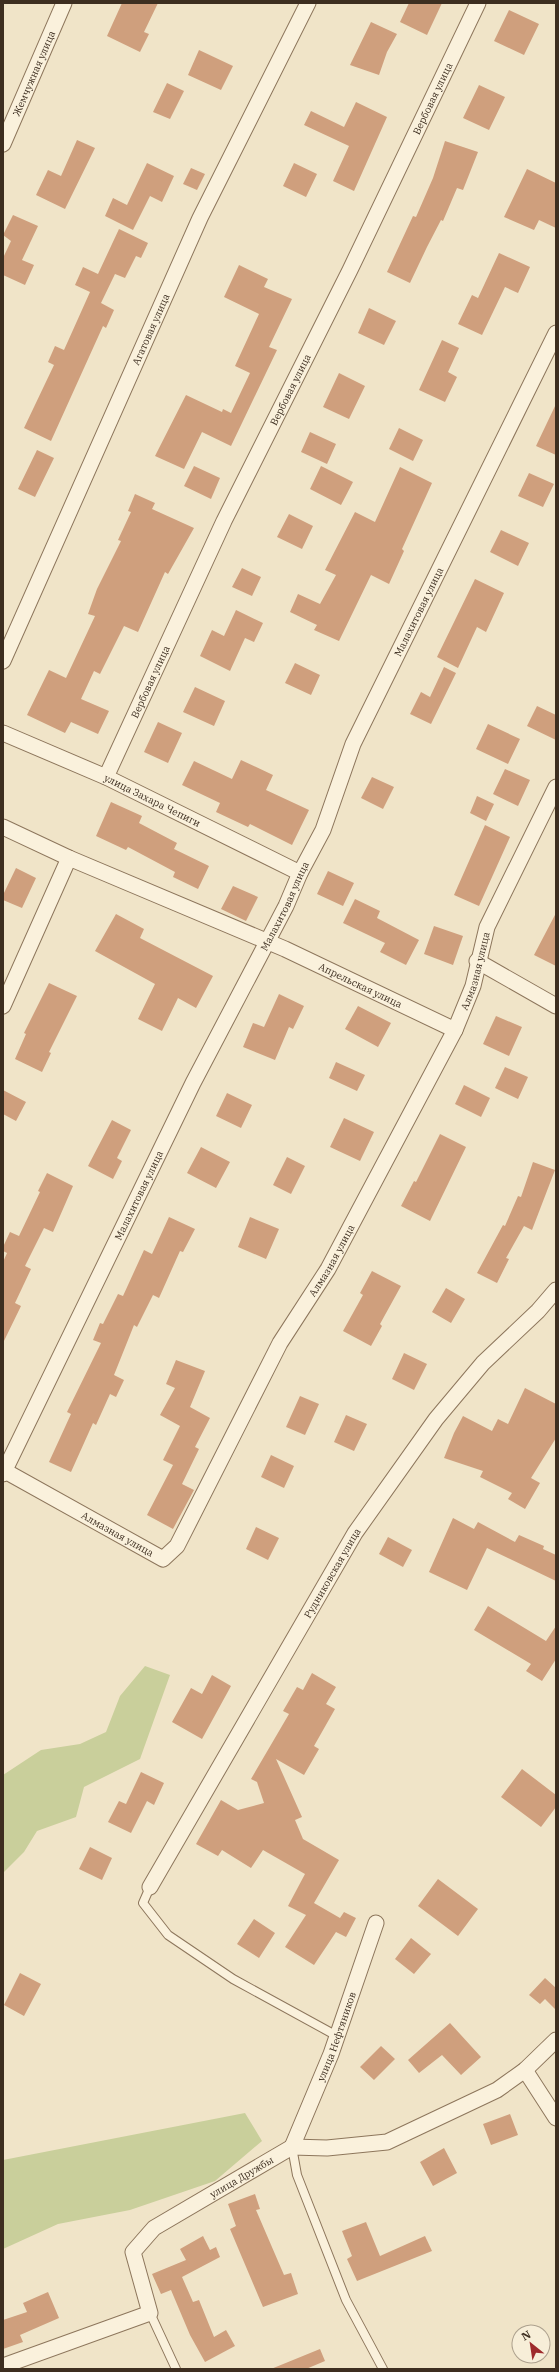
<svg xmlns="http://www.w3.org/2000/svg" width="559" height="2372" viewBox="0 0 559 2372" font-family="'IBM Plex Serif',serif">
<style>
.green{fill:#c9cf9b}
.building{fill:#cf9f7d}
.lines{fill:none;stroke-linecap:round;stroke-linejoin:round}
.lane-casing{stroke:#8d765c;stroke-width:10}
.street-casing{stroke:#8d765c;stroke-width:17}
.lane{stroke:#faf1dc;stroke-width:8}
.street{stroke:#faf1dc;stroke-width:15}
.labels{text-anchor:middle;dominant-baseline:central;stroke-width:3.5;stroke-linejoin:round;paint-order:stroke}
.street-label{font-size:10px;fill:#3d2e20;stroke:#f7eed8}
</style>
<rect width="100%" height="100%" fill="#f0e4c8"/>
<!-- green -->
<path class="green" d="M145,1666L170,1675L140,1759L84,1787L76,1817L37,1831L24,1852L3,1873V1775L41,1750L80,1744L106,1732L120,1696Z
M245,2113L262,2141L215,2181L130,2210L58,2224L3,2249V2160Z"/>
<!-- building -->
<path class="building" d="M122,3H158L144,32L149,34L140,52L107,36Z
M409,3H442L427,35L400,22Z
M509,10L539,24L524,55L494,41Z
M371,22L397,34L387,52L379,75L350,65Z
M199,50L233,66L221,90L188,75Z
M167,83L184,91L170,119L153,112Z
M479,85L505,97L489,130L463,118Z
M356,102L387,117L354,191L333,181L349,146L304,125L311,111L344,127Z
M77,140L95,148L65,209L36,195L48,170L61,176Z
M445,141L478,152L463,190L457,188L443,221L441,220L427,247L410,283L387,272L413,216L416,217L433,178Z
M147,163L174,176L162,202L150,196L133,230L105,216L113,198L127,205Z
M294,163L317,174L306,197L283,186Z
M191,168L205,174L197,190L183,184Z
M527,169L556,183V228L539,220L534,230L504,217Z
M13,215L38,226L22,260L34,265L25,285L3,275V258L11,241L3,235Z
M119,229L148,243L141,258L136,256L125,278L115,274L101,303L114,310L106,328L103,326L51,441L24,428L54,365L48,362L55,346L64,350L90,292L75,285L83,267L98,274Z
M499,253L530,267L518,293L505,287L482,335L458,324L472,295L478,298Z
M239,265L268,279L264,287L292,299L269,347L277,350L231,446L202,432L184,469L155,456L186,395L222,412L223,409L231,413L250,373L235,366L259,314L224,297Z
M369,308L396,321L384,345L358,333Z
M442,340L459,348L448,372L457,377L445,402L419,390Z
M339,373L365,386L349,419L323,407Z
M556,404V455L536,446Z
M399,428L423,440L413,461L389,449Z
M310,432L336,444L327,464L301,452Z
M37,450L54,458L35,497L18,489Z
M194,466L220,478L211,499L184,486Z
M321,466L353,482L341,505L310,489Z
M400,467L432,483L402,549L404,551L389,584L371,575L339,641L314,630L317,625L290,612L298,594L320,604L336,575L325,570L355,512L375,522Z
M529,473L554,484L543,507L518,496Z
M135,494L155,503L152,509L194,528L168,574L165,572L138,632L124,626L100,674L94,671L81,699L109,711L98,734L71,722L65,733L27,715L49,670L66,678L95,616L88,614L97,589L121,541L118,540L131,512L128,511Z
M289,514L313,526L302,549L277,537Z
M501,530L529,543L518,566L490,552Z
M242,568L261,577L252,596L232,587Z
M475,579L504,593L486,632L477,627L458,668L437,657Z
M236,610L263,623L254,642L245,638L230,671L200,656L212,630L224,636Z
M295,663L320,675L311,695L285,683Z
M444,667L456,673L431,724L410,714L421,692L430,697Z
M195,687L225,701L214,726L183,712Z
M537,706L556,715V740L527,726Z
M158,722L182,733L168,763L144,752Z
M488,724L520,739L508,764L476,749Z
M241,760L273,775L266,790L309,810L292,845L250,824L248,827L216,812L220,803L182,785L194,761L232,779Z
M505,769L530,780L518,806L493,794Z
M372,777L394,787L383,809L361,798Z
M477,796L494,804L486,821L470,813Z
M111,802L142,816L139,823L177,843L174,849L209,866L198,889L173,877L175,872L128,847L126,850L96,836Z
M485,825L510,837L479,906L454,895Z
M16,868L36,878L22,908L3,900V895Z
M328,871L354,883L343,906L317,894Z
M233,886L258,897L246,921L221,909Z
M355,899L380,911L377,918L419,940L406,965L380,952L385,943L343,923Z
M556,913V966L534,955Z
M116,914L144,929L140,938L213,976L196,1008L178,998L162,1031L138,1019L155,984L95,951Z
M434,926L463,936L453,965L424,954Z
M49,983L77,996L49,1052L51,1053L42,1072L15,1059L26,1034L24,1033Z
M279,994L304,1006L293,1029L289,1027L275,1060L243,1047L253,1023L264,1027Z
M358,1006L391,1023L378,1047L345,1029Z
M496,1016L522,1027L509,1056L483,1044Z
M336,1062L365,1075L357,1091L329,1078Z
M505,1067L528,1077L518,1099L495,1088Z
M464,1085L490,1098L481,1117L455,1104Z
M3,1090L26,1102L16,1121L3,1114Z
M227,1093L252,1105L241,1128L216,1116Z
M344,1118L374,1132L360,1161L330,1147Z
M112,1120L131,1130L117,1158L122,1161L113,1179L88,1166Z
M440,1134L466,1147L430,1221L401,1206L414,1181L416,1182Z
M201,1147L230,1162L216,1188L187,1173Z
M287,1157L305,1166L291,1194L273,1185Z
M533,1162L555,1170L532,1230L524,1226L506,1258L509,1259L497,1283L477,1273L503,1225L505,1226L518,1196L521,1197Z
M47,1173L73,1186L53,1232L44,1228L25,1266L31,1269L15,1303L21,1306L3,1343V1262L7,1253L3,1251V1247L10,1232L19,1236L40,1192L38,1191Z
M169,1217L195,1229L183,1252L180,1251L159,1298L153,1295L137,1327L134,1325L114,1375L124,1380L116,1397L110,1394L96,1425L93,1423L71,1472L49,1462L71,1414L67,1412L101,1343L93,1340L100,1323L103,1324L118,1294L123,1296L144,1250L152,1254Z
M250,1217L279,1229L266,1259L238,1247Z
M372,1271L401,1286L380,1324L382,1326L371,1346L343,1331L363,1295L360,1293Z
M446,1288L465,1299L451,1323L432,1312Z
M404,1353L427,1364L414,1390L392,1379Z
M176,1360L205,1371L190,1407L210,1418L195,1447L199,1449L182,1484L194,1490L173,1529L147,1515L173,1465L163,1460L180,1426L160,1415L175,1388L166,1384Z
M525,1388L556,1404V1438L531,1478L540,1483L525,1509L508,1499L512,1493L480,1477L483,1471L444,1458L454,1433L463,1416L492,1431L498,1419L508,1424Z
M300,1396L319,1404L305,1435L286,1427Z
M346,1415L367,1424L354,1451L334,1442Z
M271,1455L294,1466L284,1488L261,1477Z
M453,1518L474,1529L478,1522L515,1542L519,1535L544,1546L543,1549L556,1555V1581L487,1548L467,1590L429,1572Z
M256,1527L279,1538L268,1560L246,1549Z
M388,1537L412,1550L403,1567L379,1554Z
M488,1606L546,1641L556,1626V1659L542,1681L526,1671L531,1664L474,1630Z
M312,1673L336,1687L326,1704L335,1709L314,1746L319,1749L304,1775L276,1759L302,1817L295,1820L303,1839L339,1860L314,1903L340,1918L344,1912L356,1918L346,1937L336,1932L314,1965L285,1947L306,1915L288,1906L305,1874L263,1850L251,1868L222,1850L218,1856L196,1844L221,1800L238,1810L264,1803L257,1782L251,1779L289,1714L283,1711L297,1687L303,1690Z
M212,1675L231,1686L202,1739L172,1722L191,1688L202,1694Z
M522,1769L556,1795V1807L541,1827L501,1797Z
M141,1772L164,1783L154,1805L147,1801L131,1833L108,1822L119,1801L126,1804Z
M90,1847L112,1858L102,1880L79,1869Z
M438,1879L478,1909L458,1936L418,1906Z
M254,1919L275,1933L259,1958L237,1944Z
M411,1938L431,1954L414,1974L395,1959Z
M20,1973L41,1984L24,2016L4,2005Z
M545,1978L556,1988V2010L545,1999L540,2004L529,1995Z
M450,2023L481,2057L461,2075L442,2055L419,2073L408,2060Z
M381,2046L395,2059L374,2080L360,2067Z
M510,2114L518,2135L491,2145L483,2124Z
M444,2148L457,2173L433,2186L420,2162Z
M255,2194L260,2209L256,2210L284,2275L291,2273L298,2294L263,2307L230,2229L236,2226L228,2204Z
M366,2222L380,2256L425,2236L432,2251L357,2281L347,2259L352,2256L342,2231Z
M203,2236L210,2250L216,2247L220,2257L182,2277L193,2302L199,2300L214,2337L226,2330L235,2346L205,2362L190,2335L171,2290L161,2294L152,2274L186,2260L180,2249Z
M48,2292L59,2318L20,2335L23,2342L3,2349V2320L27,2312L23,2303Z
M320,2349L325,2361L306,2369H271Z"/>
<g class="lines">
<!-- lane casing -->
<g class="lane-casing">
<path id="lane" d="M150,1887L143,1903L168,1935L233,1979L337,2036
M292,2147L297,2175L346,2300L383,2369
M150,2313L176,2369"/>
</g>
<!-- street casing -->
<g class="street-casing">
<g id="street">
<path id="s1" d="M3,144L64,3"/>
<path id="s2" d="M3,661L200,218L308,3"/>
<path id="s3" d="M3,733L106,777L300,873"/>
<path id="s4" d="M106,777L224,521L350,270L478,3"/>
<path id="s5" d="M3,827L69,858L285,949L455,1030"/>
<path d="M477,961L556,1006"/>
<path d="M3,1006L69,858"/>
<path id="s6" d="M5,1471L163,1559L177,1546L280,1343L328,1269L455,1030L473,986L487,927L556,787"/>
<path id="s7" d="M3,1474L193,1083L286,906L300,873L323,830L353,744L556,333"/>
<path id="s8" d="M150,1887L355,1533L436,1419L483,1363L538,1311L556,1290"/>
<path d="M525,2070L556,2118"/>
<path id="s9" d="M292,2147L331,2054L376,1923"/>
<path id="s10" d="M3,2366L150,2313L133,2252L154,2228L292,2147L327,2148L387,2142L497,2090L525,2070L556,2040"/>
</g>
</g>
<!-- lane -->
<use href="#lane" class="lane"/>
<!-- street -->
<use href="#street" class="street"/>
</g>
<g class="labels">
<!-- street labels -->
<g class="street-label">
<text stroke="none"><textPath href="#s1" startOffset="77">Жемчужная улица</textPath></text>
<text stroke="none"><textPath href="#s4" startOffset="753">Вербовая улица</textPath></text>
<text stroke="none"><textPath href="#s2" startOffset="363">Агатовая улица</textPath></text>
<text stroke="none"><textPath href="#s4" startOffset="429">Вербовая улица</textPath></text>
<text stroke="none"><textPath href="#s7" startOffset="958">Малахитовая улица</textPath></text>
<text stroke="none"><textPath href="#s4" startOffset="105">Вербовая улица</textPath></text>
<text stroke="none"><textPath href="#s3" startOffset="164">улица Захара Чепиги</textPath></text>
<text stroke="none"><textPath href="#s7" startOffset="634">Малахитовая улица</textPath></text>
<text stroke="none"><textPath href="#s6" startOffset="849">Алмазная улица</textPath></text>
<text stroke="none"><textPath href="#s5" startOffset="391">Апрельская улица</textPath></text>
<text stroke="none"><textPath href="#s7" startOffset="310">Малахитовая улица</textPath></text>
<text stroke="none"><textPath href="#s6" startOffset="525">Алмазная улица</textPath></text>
<text stroke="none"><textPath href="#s6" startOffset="129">Алмазная улица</textPath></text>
<text stroke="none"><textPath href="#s8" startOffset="363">Рудниковская улица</textPath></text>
<text stroke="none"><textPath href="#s9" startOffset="119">улица Нефтяников</textPath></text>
<text stroke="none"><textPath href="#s10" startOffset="353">улица Дружбы</textPath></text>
</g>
</g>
<!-- border -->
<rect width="559" height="2372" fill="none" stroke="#3d2e20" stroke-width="8"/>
<!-- north arrow -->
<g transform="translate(531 2344) rotate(330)"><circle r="19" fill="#f7eed8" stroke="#ada18e"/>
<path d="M0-3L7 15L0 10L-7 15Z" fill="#9e2a2b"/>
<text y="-6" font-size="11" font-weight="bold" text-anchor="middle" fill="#3d2e20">N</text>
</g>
</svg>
